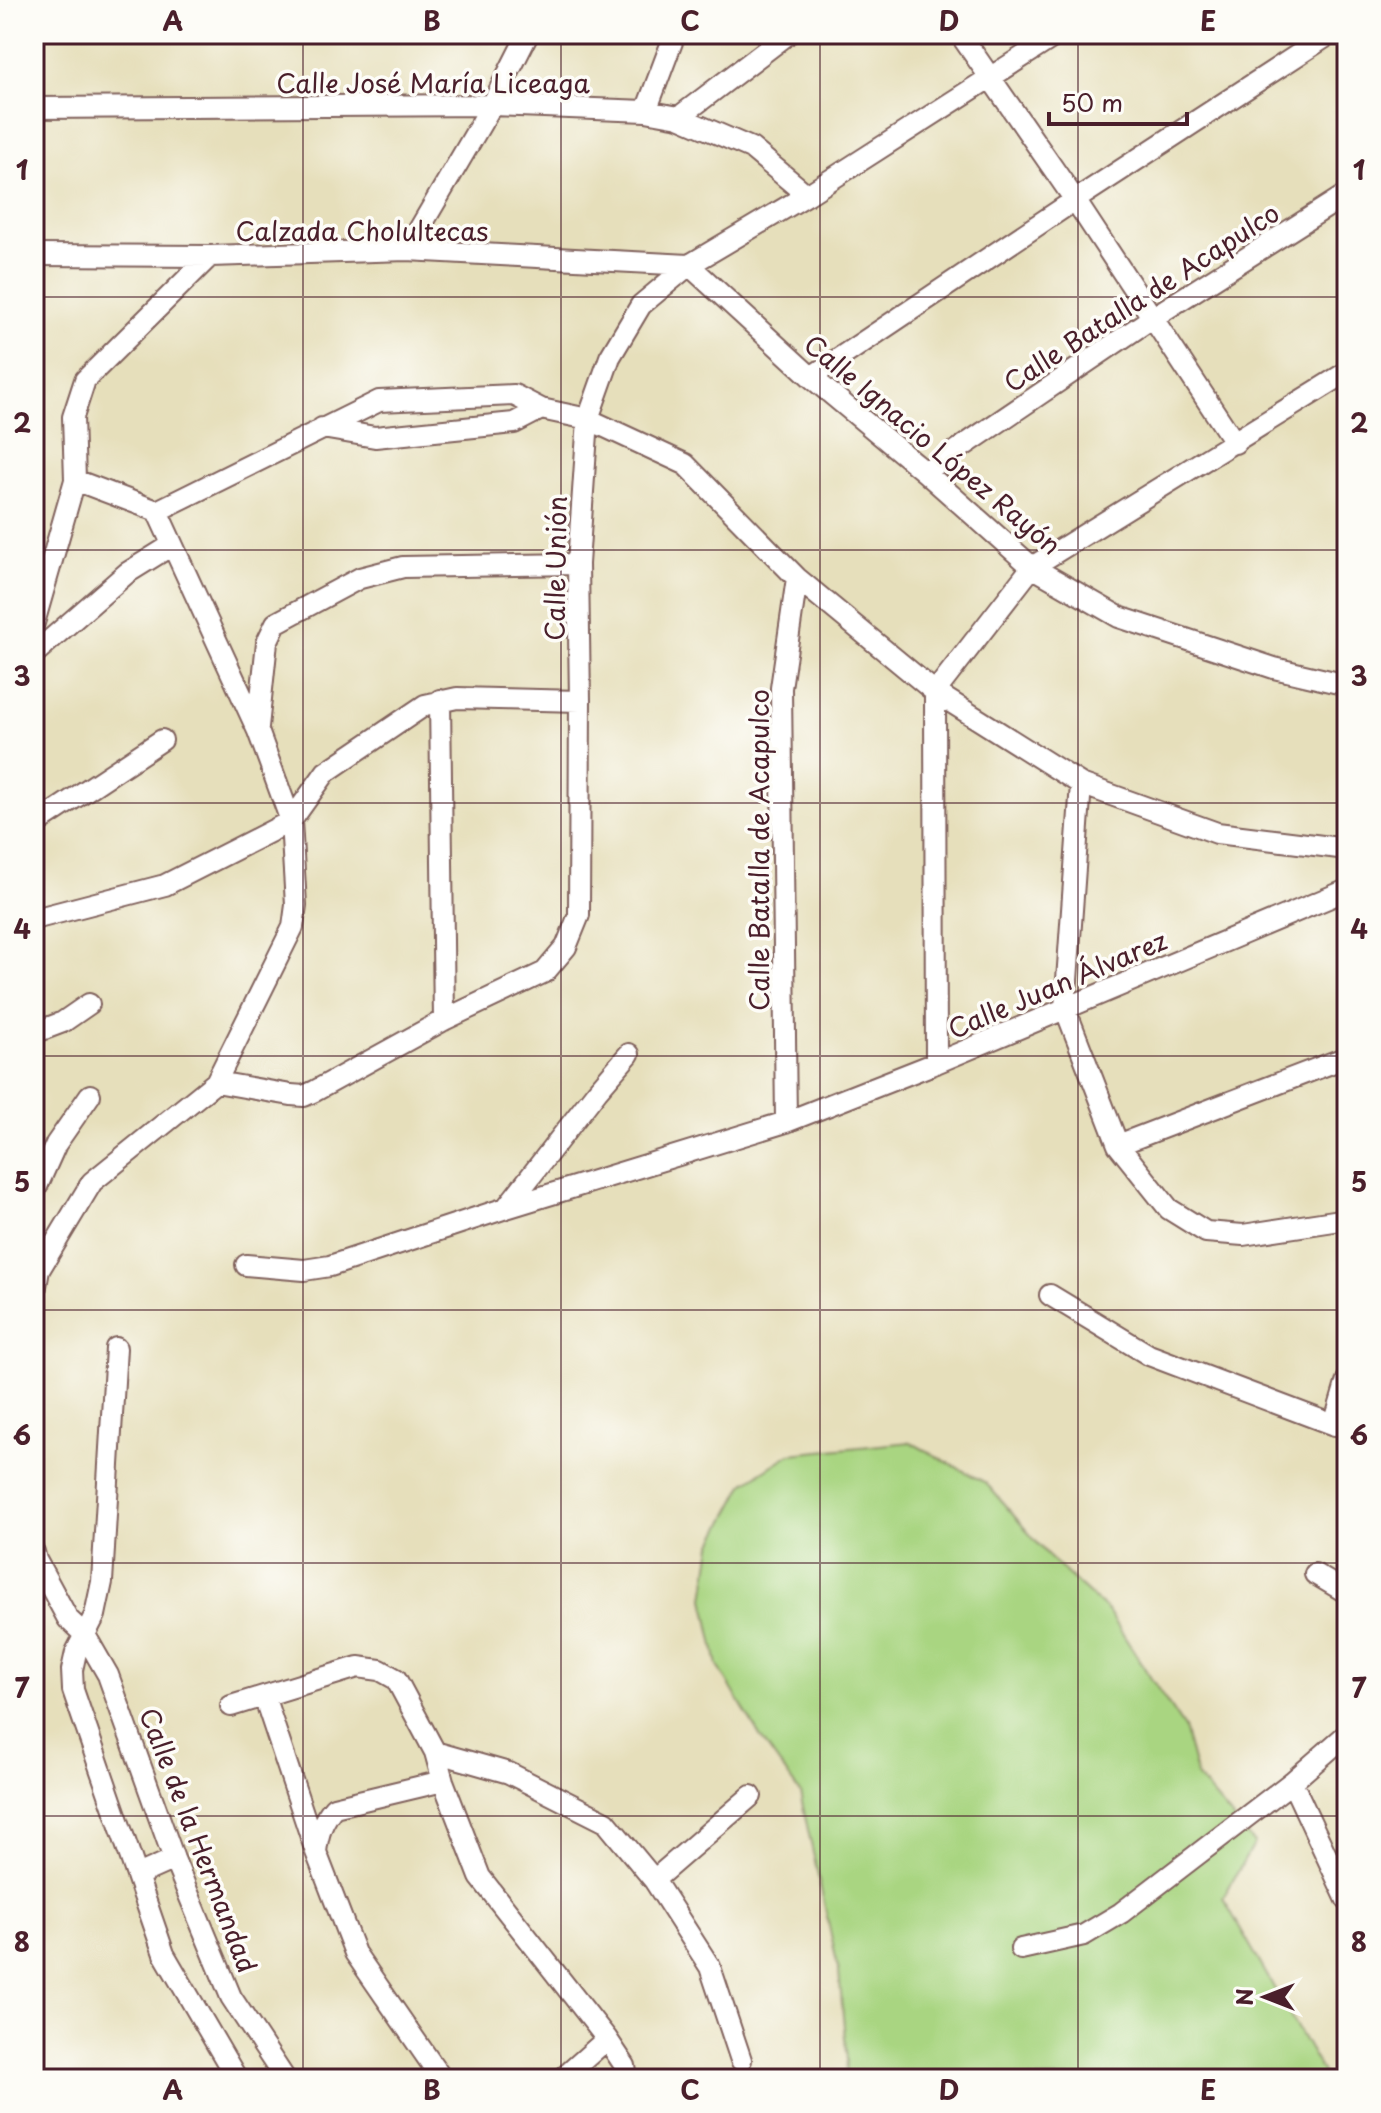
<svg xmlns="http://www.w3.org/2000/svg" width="1381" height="2113" viewBox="0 0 1381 2113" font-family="'Playpen Sans',sans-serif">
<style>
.green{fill:#a9d581;stroke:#7a7a56;stroke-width:2}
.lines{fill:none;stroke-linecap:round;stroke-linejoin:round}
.minor-casing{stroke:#81625d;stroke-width:24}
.minor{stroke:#fff;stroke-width:20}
.grid{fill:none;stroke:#4a1f2b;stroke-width:2;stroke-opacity:0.55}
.labels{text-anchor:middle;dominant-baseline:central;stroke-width:7;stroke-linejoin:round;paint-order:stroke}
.street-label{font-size:26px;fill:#4a1f2b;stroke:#fdfcf7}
.neatline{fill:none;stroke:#4a1f2b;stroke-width:3}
.grid-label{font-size:26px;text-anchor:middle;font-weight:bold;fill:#4a1f2b}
</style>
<rect width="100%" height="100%" fill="#fdfcf7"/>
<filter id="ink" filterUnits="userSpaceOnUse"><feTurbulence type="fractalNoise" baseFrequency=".0125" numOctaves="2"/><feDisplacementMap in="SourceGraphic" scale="16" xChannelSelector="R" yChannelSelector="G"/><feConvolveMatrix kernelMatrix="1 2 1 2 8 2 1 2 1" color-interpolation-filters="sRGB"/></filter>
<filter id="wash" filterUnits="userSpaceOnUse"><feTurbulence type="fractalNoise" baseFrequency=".006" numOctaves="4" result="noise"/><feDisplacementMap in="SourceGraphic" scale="32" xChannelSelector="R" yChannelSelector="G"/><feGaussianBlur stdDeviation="1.8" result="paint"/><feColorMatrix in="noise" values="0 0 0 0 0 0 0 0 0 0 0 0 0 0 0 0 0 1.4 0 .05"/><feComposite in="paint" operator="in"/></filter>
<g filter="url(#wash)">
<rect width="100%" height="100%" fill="#e6dfbb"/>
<!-- green -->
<path class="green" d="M910,1442L986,1483L1051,1559L1108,1611L1152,1680L1184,1728L1197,1777L1254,1843L1223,1898L1326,2079H846L847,2060L839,1972L800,1793L761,1738L718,1666L704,1598L712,1545L745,1483L790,1454Z"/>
</g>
<g filter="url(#ink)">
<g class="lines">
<!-- minor casing -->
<g class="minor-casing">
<path id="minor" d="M960,34L1075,200L1235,443
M34,108L492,105L646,111L679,117L751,148L807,195
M646,111L675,34
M679,117L788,34
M407,250L492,105L528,34
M34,255L210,256L407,250L689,265L811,377L925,472L1032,567L1119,617L1274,668L1347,685
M811,377L1075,200L1330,34
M322,428L375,437L514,423L541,409
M925,472L1152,318L1347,194
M157,511L379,401L514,395L541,409L588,419L685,464L797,578L935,692L1081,784L1217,833L1347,849
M34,623L75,480L73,417L85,380L210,256
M34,654L127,573L172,545
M440,700L444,1020
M258,727L267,642L276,623L360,578L403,567L578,564
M1081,784L1065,1008L1118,1145L1169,1209L1206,1232L1243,1235L1347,1219
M34,823L40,821L162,740
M34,919L165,885L291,821L326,772L425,705L457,698L580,701
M34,1033L63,1022L89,1004
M936,1063L935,692L1032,567L1347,372
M216,1082L291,1095L304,1096L315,1091L444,1020L545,972L566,947L579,915L580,701L578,564L588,419L610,357L641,305L689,265L807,195L1058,34
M786,1122L781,688L797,578
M1118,1145L1347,1057
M34,1193L56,1144L90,1095
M506,1208L597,1091L629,1054
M246,1265L304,1270L330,1266L506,1208L786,1122L936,1063L1347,890
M1050,1295L1149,1355L1334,1425L1347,1380
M34,1297L39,1270L92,1182L216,1082L293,927L296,905L291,821L258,731L157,511L75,480
M116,1348L102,1582L95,1615L76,1652L72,1670L73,1690L164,1954L237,2079
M34,1552L36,1560L68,1619L85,1635L108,1675L174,1859L231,1997L285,2079
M1315,1574L1347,1593
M264,1696L316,1852L355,1953L442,2079
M231,1706L358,1667L380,1670L396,1679L435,1752L443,1781L480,1877L607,2039L625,2066L627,2079
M435,1752L509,1773L606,1822L654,1880L710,1967L741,2060
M1292,1782L1347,1900
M316,1852C318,1834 322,1821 334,1807L443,1781
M138,1875L174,1859
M654,1880L751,1796
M1021,1949L1084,1935L1121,1913L1292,1782L1347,1734
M562,2079L607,2039"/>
</g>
<!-- minor -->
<use href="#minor" class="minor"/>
</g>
</g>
<!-- grid -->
<path class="grid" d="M303,34V2079M561,34V2079M820,34V2079M1078,34V2079M34,297H1347M34,550H1347M34,803H1347M34,1056H1347M34,1310H1347M34,1563H1347M34,1816H1347"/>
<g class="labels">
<!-- street labels -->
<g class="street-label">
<text x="433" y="82">Calle José María Liceaga</text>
<text x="362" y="230">Calzada Cholultecas</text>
<text transform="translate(1141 297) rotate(-33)">Calle Batalla de Acapulco</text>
<text transform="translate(933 444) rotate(40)">Calle Ignacio López Rayón</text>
<text transform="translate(555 568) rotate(-89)">Calle Unión</text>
<text transform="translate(758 850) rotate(-90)">Calle Batalla de Acapulco</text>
<text transform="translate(1057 984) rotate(-23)">Calle Juan Álvarez</text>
<text transform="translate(199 1840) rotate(69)">Calle de la Hermandad</text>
</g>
</g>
<!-- margin -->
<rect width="1381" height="2113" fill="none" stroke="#fdfcf7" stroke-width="88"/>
<!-- north arrow -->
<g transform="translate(1265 1997) rotate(270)" stroke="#fdfcf7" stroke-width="6" paint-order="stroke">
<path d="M0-6L14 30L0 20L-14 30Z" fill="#4a1f2b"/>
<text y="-12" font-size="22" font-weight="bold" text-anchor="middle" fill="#4a1f2b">N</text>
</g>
<!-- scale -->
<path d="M1049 112v12h138v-12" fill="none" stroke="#4a1f2b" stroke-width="4"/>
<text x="1061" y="112" font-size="24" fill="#4a1f2b" stroke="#fdfcf7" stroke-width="6" paint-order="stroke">50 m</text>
<rect x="44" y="44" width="1293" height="2025" class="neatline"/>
<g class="grid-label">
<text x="173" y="31">A</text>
<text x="432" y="31">B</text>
<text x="690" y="31">C</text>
<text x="949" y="31">D</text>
<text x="1208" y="31">E</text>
<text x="22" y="180">1</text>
<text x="1359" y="180">1</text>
<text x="22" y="433">2</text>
<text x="1359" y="433">2</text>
<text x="22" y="686">3</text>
<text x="1359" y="686">3</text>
<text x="22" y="939">4</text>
<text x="1359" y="939">4</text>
<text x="22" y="1192">5</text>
<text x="1359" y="1192">5</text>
<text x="22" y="1445">6</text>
<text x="1359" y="1445">6</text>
<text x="22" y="1698">7</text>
<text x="1359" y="1698">7</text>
<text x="22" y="1952">8</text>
<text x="1359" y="1952">8</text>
<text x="173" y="2100">A</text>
<text x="432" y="2100">B</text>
<text x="690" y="2100">C</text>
<text x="949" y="2100">D</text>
<text x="1208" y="2100">E</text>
</g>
</svg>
